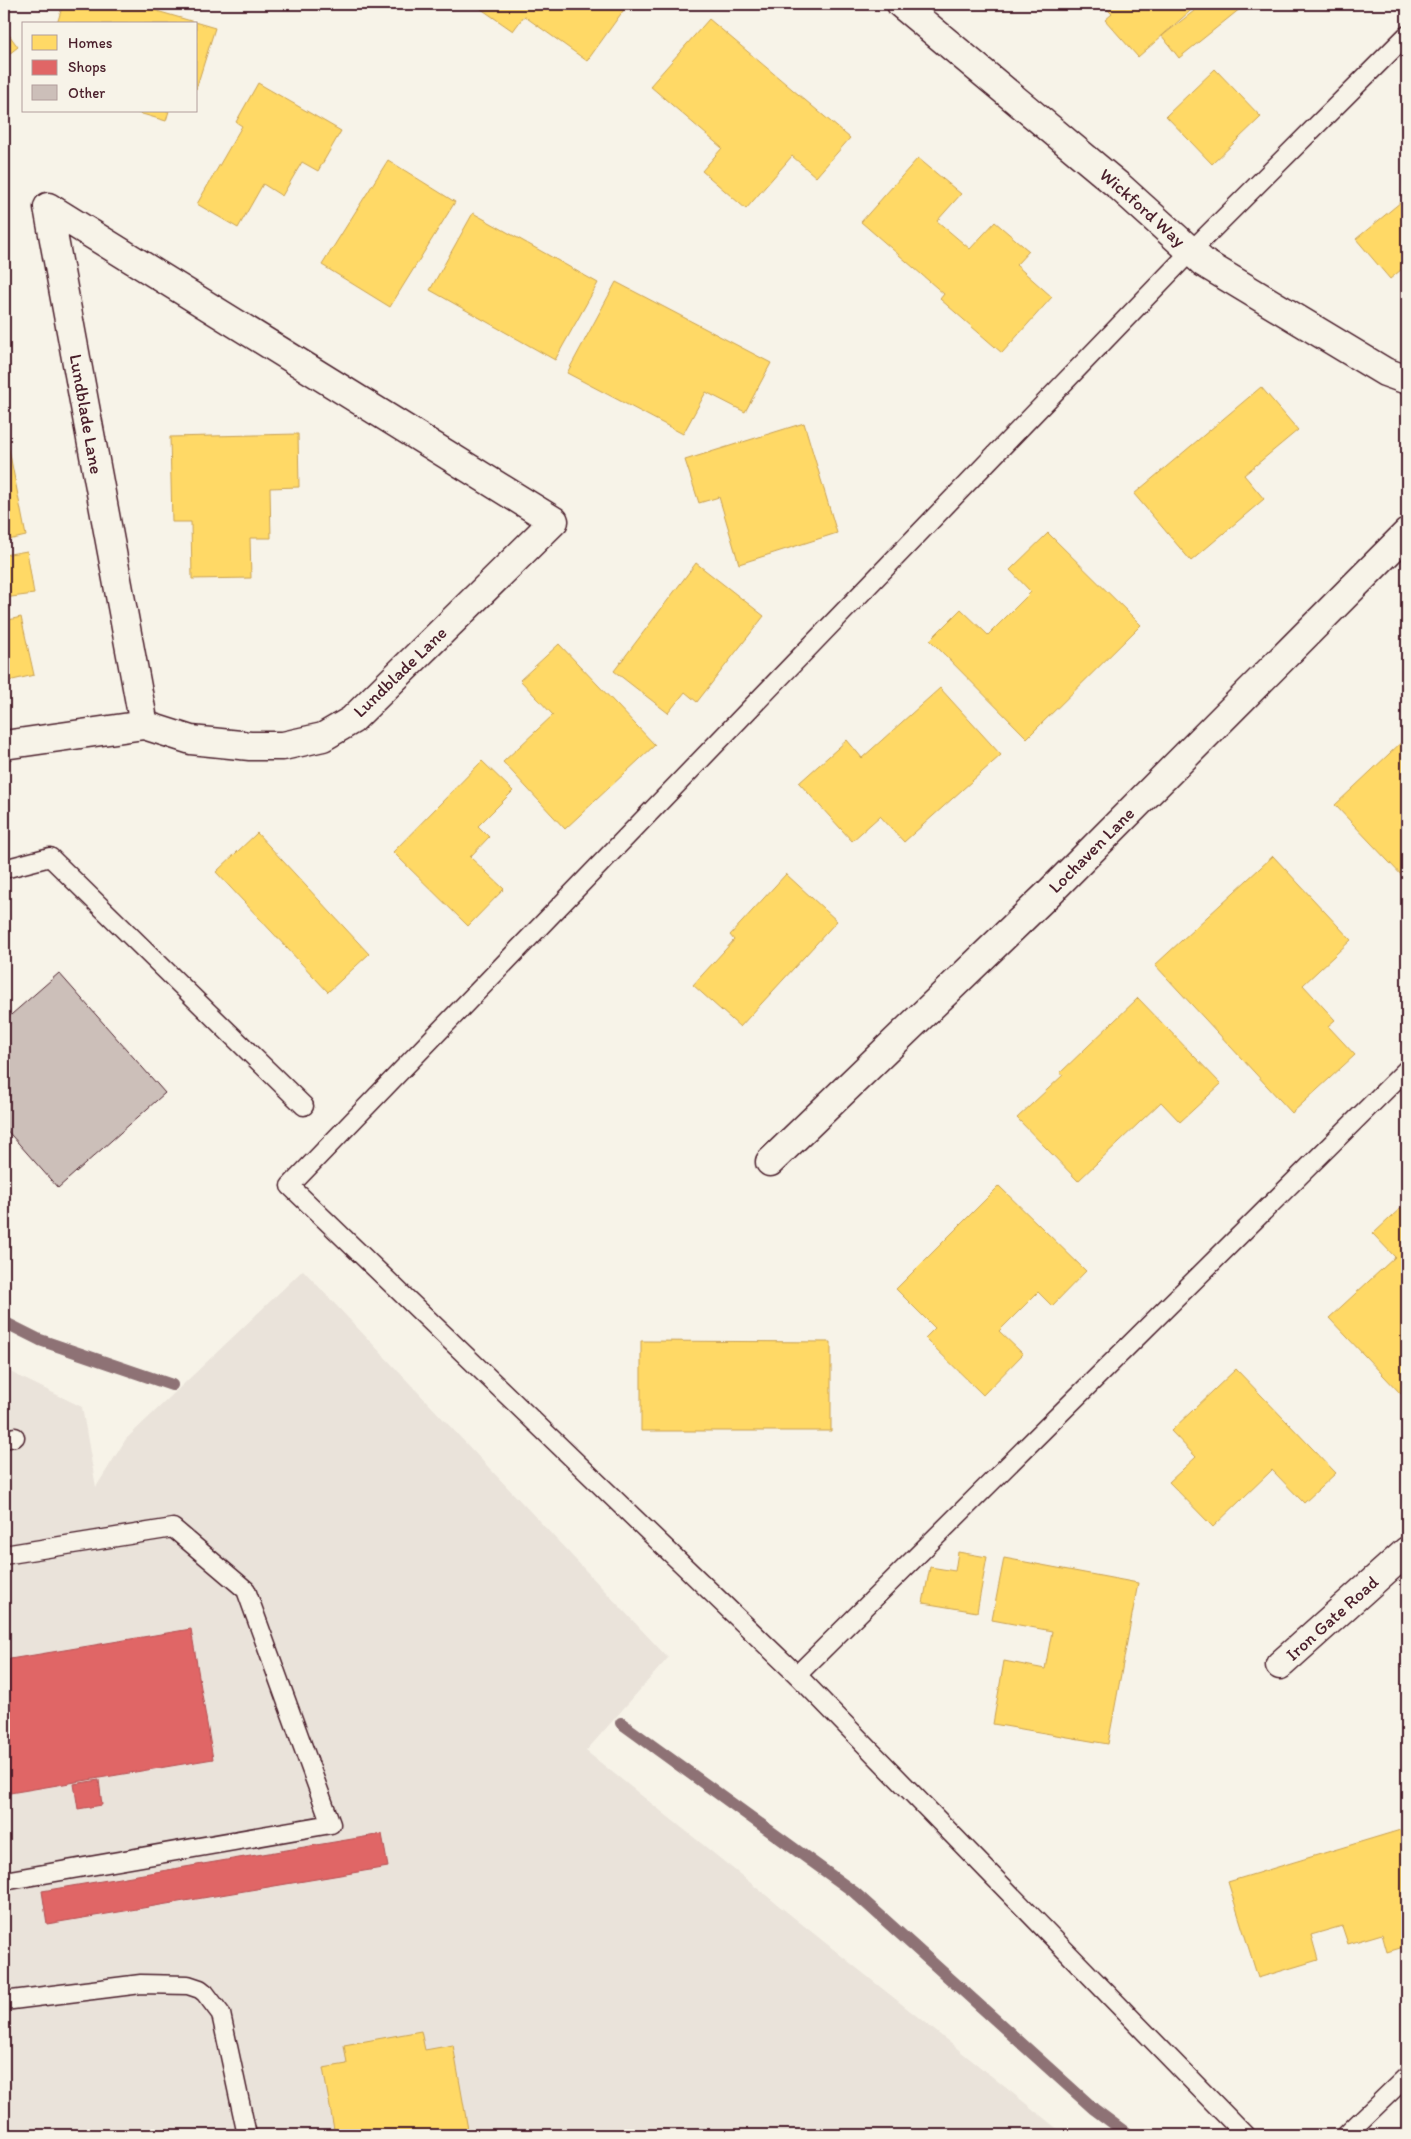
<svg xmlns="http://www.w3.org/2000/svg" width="1411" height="2139" viewBox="0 0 1411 2139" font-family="Itim,sans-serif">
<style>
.built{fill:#eae3da}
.homes{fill:#ffd966;stroke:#c9a154}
.shops{fill:#e06666;stroke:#b35154}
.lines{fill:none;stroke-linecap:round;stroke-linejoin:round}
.stream{stroke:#8e7275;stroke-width:12}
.building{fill:#ccbfb9;stroke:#4a1f2b}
.lane-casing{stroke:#4a1f2b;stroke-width:21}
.street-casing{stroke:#4a1f2b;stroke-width:31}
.lane{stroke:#f7f3e8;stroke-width:18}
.street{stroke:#f7f3e8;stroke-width:28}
.labels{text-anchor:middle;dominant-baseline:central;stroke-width:5;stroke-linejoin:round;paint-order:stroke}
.street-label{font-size:18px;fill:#4a1f2b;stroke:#f7f3e8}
</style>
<rect width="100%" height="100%" fill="#f7f3e8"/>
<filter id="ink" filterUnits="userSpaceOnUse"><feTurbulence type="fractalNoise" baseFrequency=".02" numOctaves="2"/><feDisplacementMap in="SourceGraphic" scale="10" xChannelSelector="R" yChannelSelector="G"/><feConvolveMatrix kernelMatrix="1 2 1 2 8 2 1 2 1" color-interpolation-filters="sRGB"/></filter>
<g filter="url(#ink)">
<!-- built -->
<path class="built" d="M303,1270L668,1658L586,1751L1065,2135H4V1369L82,1407L96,1487L126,1439Z"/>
<!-- homes -->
<path class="homes" d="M63,4H133L215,28L196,89V24H57Z
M474,4H628L587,61L524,16L513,31Z
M1102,4H1198L1138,57L1105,20L1112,14Z
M1203,4H1246L1179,58L1162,36Z
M709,19L850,138L816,177L792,156L746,209L702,171L722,148L650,86Z
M4,28L18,47L4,58Z
M1215,69L1261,117L1212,164L1166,116Z
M258,83L341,131L318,171L302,162L282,196L263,184L238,228L197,204L242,126L236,122Z
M132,111H169L166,121Z
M918,158L961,194L937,221L970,249L995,222L1029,251L1016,265L1052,297L1002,353L940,299L944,294L861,222Z
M388,160L455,202L390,307L322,265Z
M1407,197V265L1390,279L1356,239Z
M473,213L598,283L555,360L430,290Z
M616,282L771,363L745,412L706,392L683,434L567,373Z
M1261,387L1298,430L1244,475L1264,499L1191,561L1134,494Z
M804,423L837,533L739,564L719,497L699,503L685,460Z
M4,424L26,536L4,541Z
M298,434L299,487L270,488L271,538H250L251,578L192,579L191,522H172L170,437Z
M1048,533L1141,625L1027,738L930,640L961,609L988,635L1031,592L1010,570Z
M27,551L34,594L4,598V555Z
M696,563L764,616L697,702L685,692L668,713L614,671Z
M21,617L34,675L4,682V621Z
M559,644L655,745L565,829L503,762L553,715L520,680Z
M940,688L1001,755L904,842L880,816L852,841L799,783L847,740L862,758Z
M1407,737V879L1406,880L1335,805Z
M482,761L513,791L478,826L489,837L470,857L504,889L468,926L393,852Z
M257,833L369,954L328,992L216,872Z
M1273,856L1351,940L1303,985L1335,1020L1328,1026L1355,1055L1292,1113L1155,965Z
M786,874L837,921L740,1027L693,985L734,940L730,935Z
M1138,998L1221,1084L1180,1122L1161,1102L1078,1181L1017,1118L1063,1075L1060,1073Z
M999,1186L1086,1271L1052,1306L1038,1292L999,1331L1023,1354L983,1395L925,1338L935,1328L896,1289Z
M1407,1202V1388L1401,1394L1329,1318L1395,1257L1373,1234Z
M641,1341L831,1342V1431H641Z
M1236,1369L1336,1473L1304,1503L1272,1470L1213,1527L1169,1482L1196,1457L1171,1431Z
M958,1552L987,1557L977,1612L923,1603L930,1567L955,1571Z
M1004,1558L1138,1583L1108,1744L993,1724L1004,1661L1045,1669L1052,1631L992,1620Z
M1407,1828V1946L1387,1952L1382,1934L1348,1944L1342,1926L1311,1935L1318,1960L1258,1978L1228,1882Z
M421,2031L425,2050L453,2045L469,2135H335L323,2068L347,2064L344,2045Z"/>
<!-- shops -->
<path class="shops" d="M191,1629L213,1759L4,1794V1660Z
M99,1780L102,1805L78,1809L74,1784Z
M382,1834L388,1867L47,1924L42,1891Z"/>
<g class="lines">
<!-- stream -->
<path class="stream" d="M4,1322L40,1340L172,1385
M621,1723L854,1892L1094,2109L1129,2135"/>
</g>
<!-- building -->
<path class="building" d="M59,973L165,1093L58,1188L4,1127V1021Z"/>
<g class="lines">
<!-- lane casing -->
<g class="lane-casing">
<path id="lane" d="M4,869L50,857L304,1106
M4,1439L15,1437
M4,1555L173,1528L246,1590L331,1824L4,1881
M797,1675L1407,1069
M4,2001L141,1984L188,1985L200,1989L205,1993L221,2014L247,2135
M1245,2135L797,1675L290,1186L1191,251L1407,35
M1346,2135L1407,2076"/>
</g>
<!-- street casing -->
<g class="street-casing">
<g id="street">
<path id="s1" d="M901,4L1120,187L1204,263L1385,372L1407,380"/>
<path d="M48,207L554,521L352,720L323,737L283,746H250L191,740L144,725Z"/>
<path d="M4,745L144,725"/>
<path id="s2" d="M770,1162L1049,893L1407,533"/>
<path id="s3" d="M1280,1665L1407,1551"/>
</g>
</g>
<!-- lane -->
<use href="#lane" class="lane"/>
<!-- street -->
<use href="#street" class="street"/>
</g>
</g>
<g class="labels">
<!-- street labels -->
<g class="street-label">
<text stroke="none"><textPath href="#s1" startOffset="316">Wickford Way</textPath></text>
<text transform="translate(86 414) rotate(80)">Lundblade Lane</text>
<text transform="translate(400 672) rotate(-44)">Lundblade Lane</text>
<text stroke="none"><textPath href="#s2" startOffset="448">Lochaven Lane</textPath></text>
<text stroke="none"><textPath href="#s3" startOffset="70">Iron Gate Road</textPath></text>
</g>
</g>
<!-- margin -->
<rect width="1411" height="2139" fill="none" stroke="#f7f3e8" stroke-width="20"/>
<rect x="10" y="10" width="1391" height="2119" fill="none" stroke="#4a1f2b" stroke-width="2" filter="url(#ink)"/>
<!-- legend -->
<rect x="22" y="22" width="175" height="90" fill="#f7f3e8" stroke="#b29e9c"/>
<rect x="32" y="35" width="25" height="15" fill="#ffd966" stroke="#b29e9c"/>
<text x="68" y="48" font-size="15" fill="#4a1f2b">Homes</text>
<rect x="32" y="60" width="25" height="15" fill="#e06666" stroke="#b29e9c"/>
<text x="68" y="72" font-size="15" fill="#4a1f2b">Shops</text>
<rect x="32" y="85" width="25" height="15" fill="#ccbfb9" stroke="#b29e9c"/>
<text x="68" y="98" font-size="15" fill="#4a1f2b">Other</text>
</svg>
